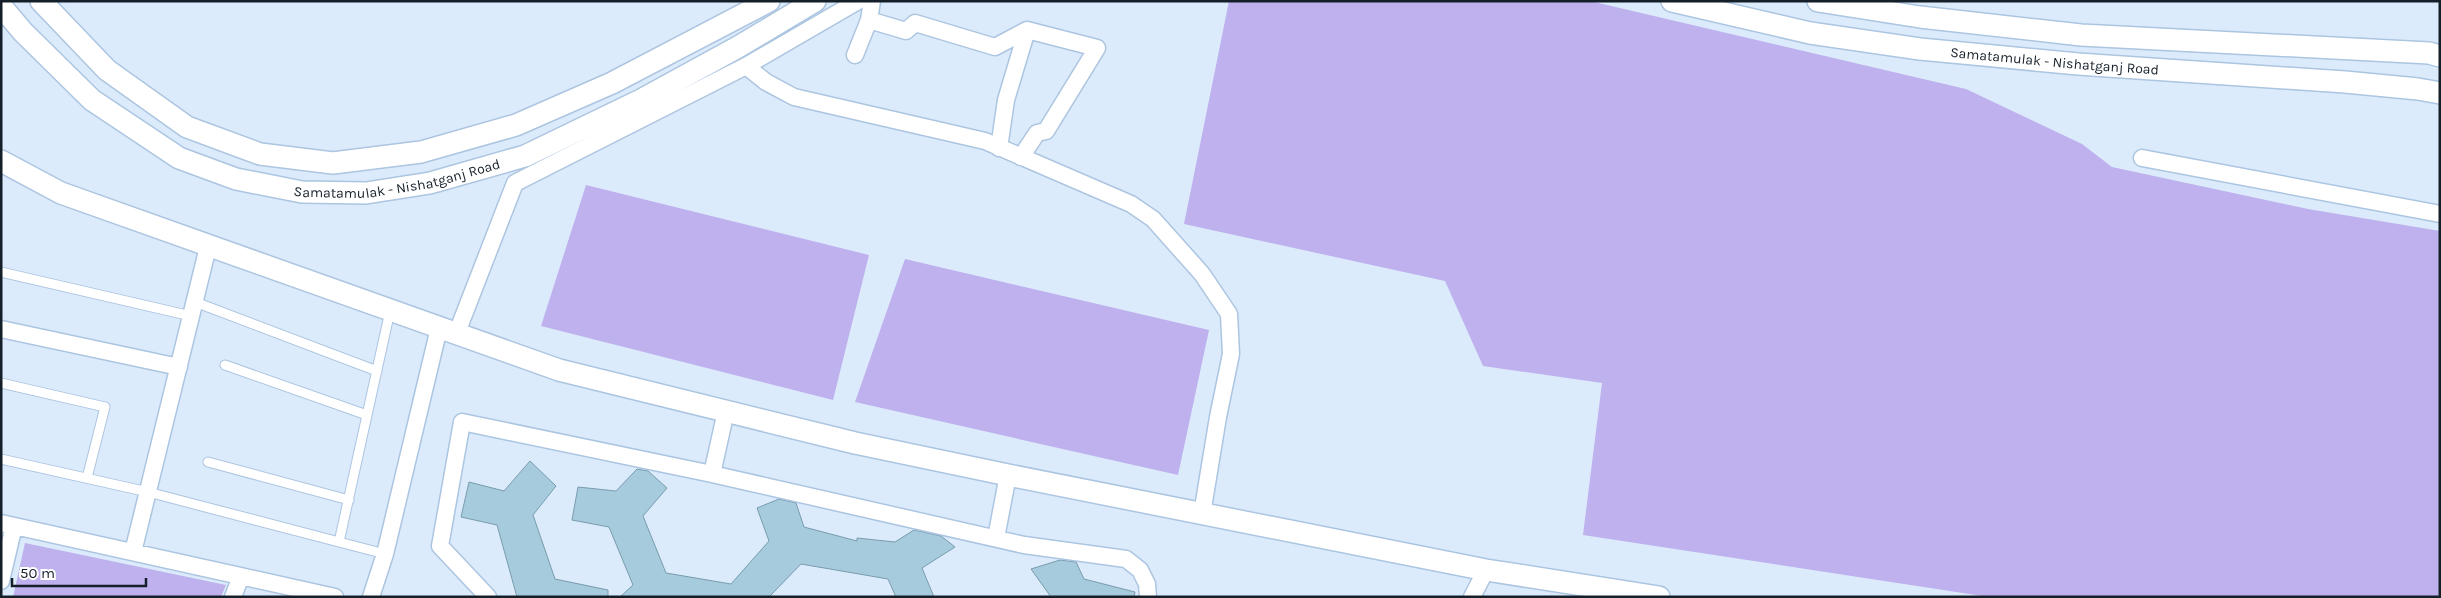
<svg xmlns="http://www.w3.org/2000/svg" width="2441" height="598" viewBox="0 0 2441 598" font-family="Karla,sans-serif">
<style>
.green{fill:#beb1ed}
.building{fill:#a6cbdd;stroke:#789cad}
.lines{fill:none;stroke-linecap:round;stroke-linejoin:round}
.service-casing{stroke:#acc5e0;stroke-width:11}
.minor-casing{stroke:#acc5e0;stroke-width:19}
.tertiary-casing{stroke:#acc5e0;stroke-width:24}
.service{stroke:#fff;stroke-width:9}
.minor{stroke:#fff;stroke-width:16}
.tertiary{stroke:#fff;stroke-width:21}
.labels{text-anchor:middle;dominant-baseline:central;stroke-width:5;stroke-linejoin:round;paint-order:stroke}
.street-label{font-size:14px;fill:#151f29;stroke:#fff}
</style>
<rect width="100%" height="100%" fill="#dcebfc"/>
<!-- green -->
<path class="green" d="M1229,1H1590L1966,89L2082,144L2112,167L2308,209L2440,231V585L2438,597H1989L1583,535L1602,383L1483,366L1445,281L1184,224Z
M586,185L869,255L833,400L541,326Z
M905,259L1209,330L1178,475L855,402Z
M25,543L226,585L221,597H13Z"/>
<!-- building -->
<path class="building" d="M530,461L556,486L533,515L555,579L608,590V597H517L497,525L461,517L469,482L504,491Z
M637,469L648,471L667,488L643,516L666,573L731,584L769,541L757,508L779,499L796,503L804,527L857,541V538L895,542L914,530L941,536L955,547L922,568L934,597H896L888,579L801,564L769,597H620L633,585L609,527L572,520L578,487L616,491Z
M1060,560L1076,562L1084,579L1135,592L1134,597H1051L1031,569Z"/>
<g class="lines">
<!-- service casing -->
<g class="service-casing">
<path id="service" d="M1,272L191,316
M195,302L377,371
M225,365L367,415
M1,383L105,407L87,478
M1,459L148,492L385,554
M208,462L349,500
M339,542L390,311"/>
</g>
<!-- minor casing -->
<g class="minor-casing">
<path id="minor" d="M872,1L869,20L906,31L915,23L995,47L1027,30L1097,48L1046,131L1037,133L1021,157
M855,55L869,20
M746,66L766,82L794,97L985,141L1131,204L1153,219L1202,274L1229,314L1231,354L1218,417L1202,514
M999,148L1006,100L1027,30
M2142,158L2440,214
M1,329L179,367
M456,335L515,183L746,66L858,1
M712,474L1024,545L1126,559L1140,570L1147,584L1148,597
M1,523L335,597
M996,538L1008,475
M133,552L208,247
M1,581L14,526
M233,597L241,576
M371,597L385,554L439,328
M488,597L440,546L462,422L712,474L726,411
M1472,597L1486,570"/>
</g>
<!-- tertiary casing -->
<g class="tertiary-casing">
<g id="tertiary">
<path d="M41,1L107,70L187,127L260,154L333,163L421,152L516,125L612,83L769,1"/>
<path id="s1" d="M1672,1L1810,33L1920,49L2078,64L2345,82L2418,89L2440,93"/>
<path d="M1818,1L1920,17L2081,35L2429,53L2440,56"/>
<path id="s2" d="M1,6L23,32L92,100L179,158L236,179L302,192L366,193L430,183L525,156L641,100L738,47L815,1"/>
<path d="M1,161L61,193L559,370L855,443L1008,475L1486,570L1659,597"/>
</g>
</g>
<!-- service -->
<use href="#service" class="service"/>
<!-- minor -->
<use href="#minor" class="minor"/>
<!-- tertiary -->
<use href="#tertiary" class="tertiary"/>
</g>
<g class="labels">
<!-- street labels -->
<g class="street-label">
<text stroke="none"><textPath href="#s1" startOffset="388">Samatamulak - Nishatganj Road</textPath></text>
<text stroke="none"><textPath href="#s2" startOffset="460">Samatamulak - Nishatganj Road</textPath></text>
</g>
</g>
<!-- border -->
<rect width="2441" height="598" fill="none" stroke="#151f29" stroke-width="5"/>
<!-- scale -->
<path d="M12 578v8h134v-8" fill="none" stroke="#151f29" stroke-width="2.5"/>
<text x="20" y="578" font-size="15" fill="#151f29" stroke="#ffffff" stroke-width="4" paint-order="stroke">50 m</text>
</svg>
